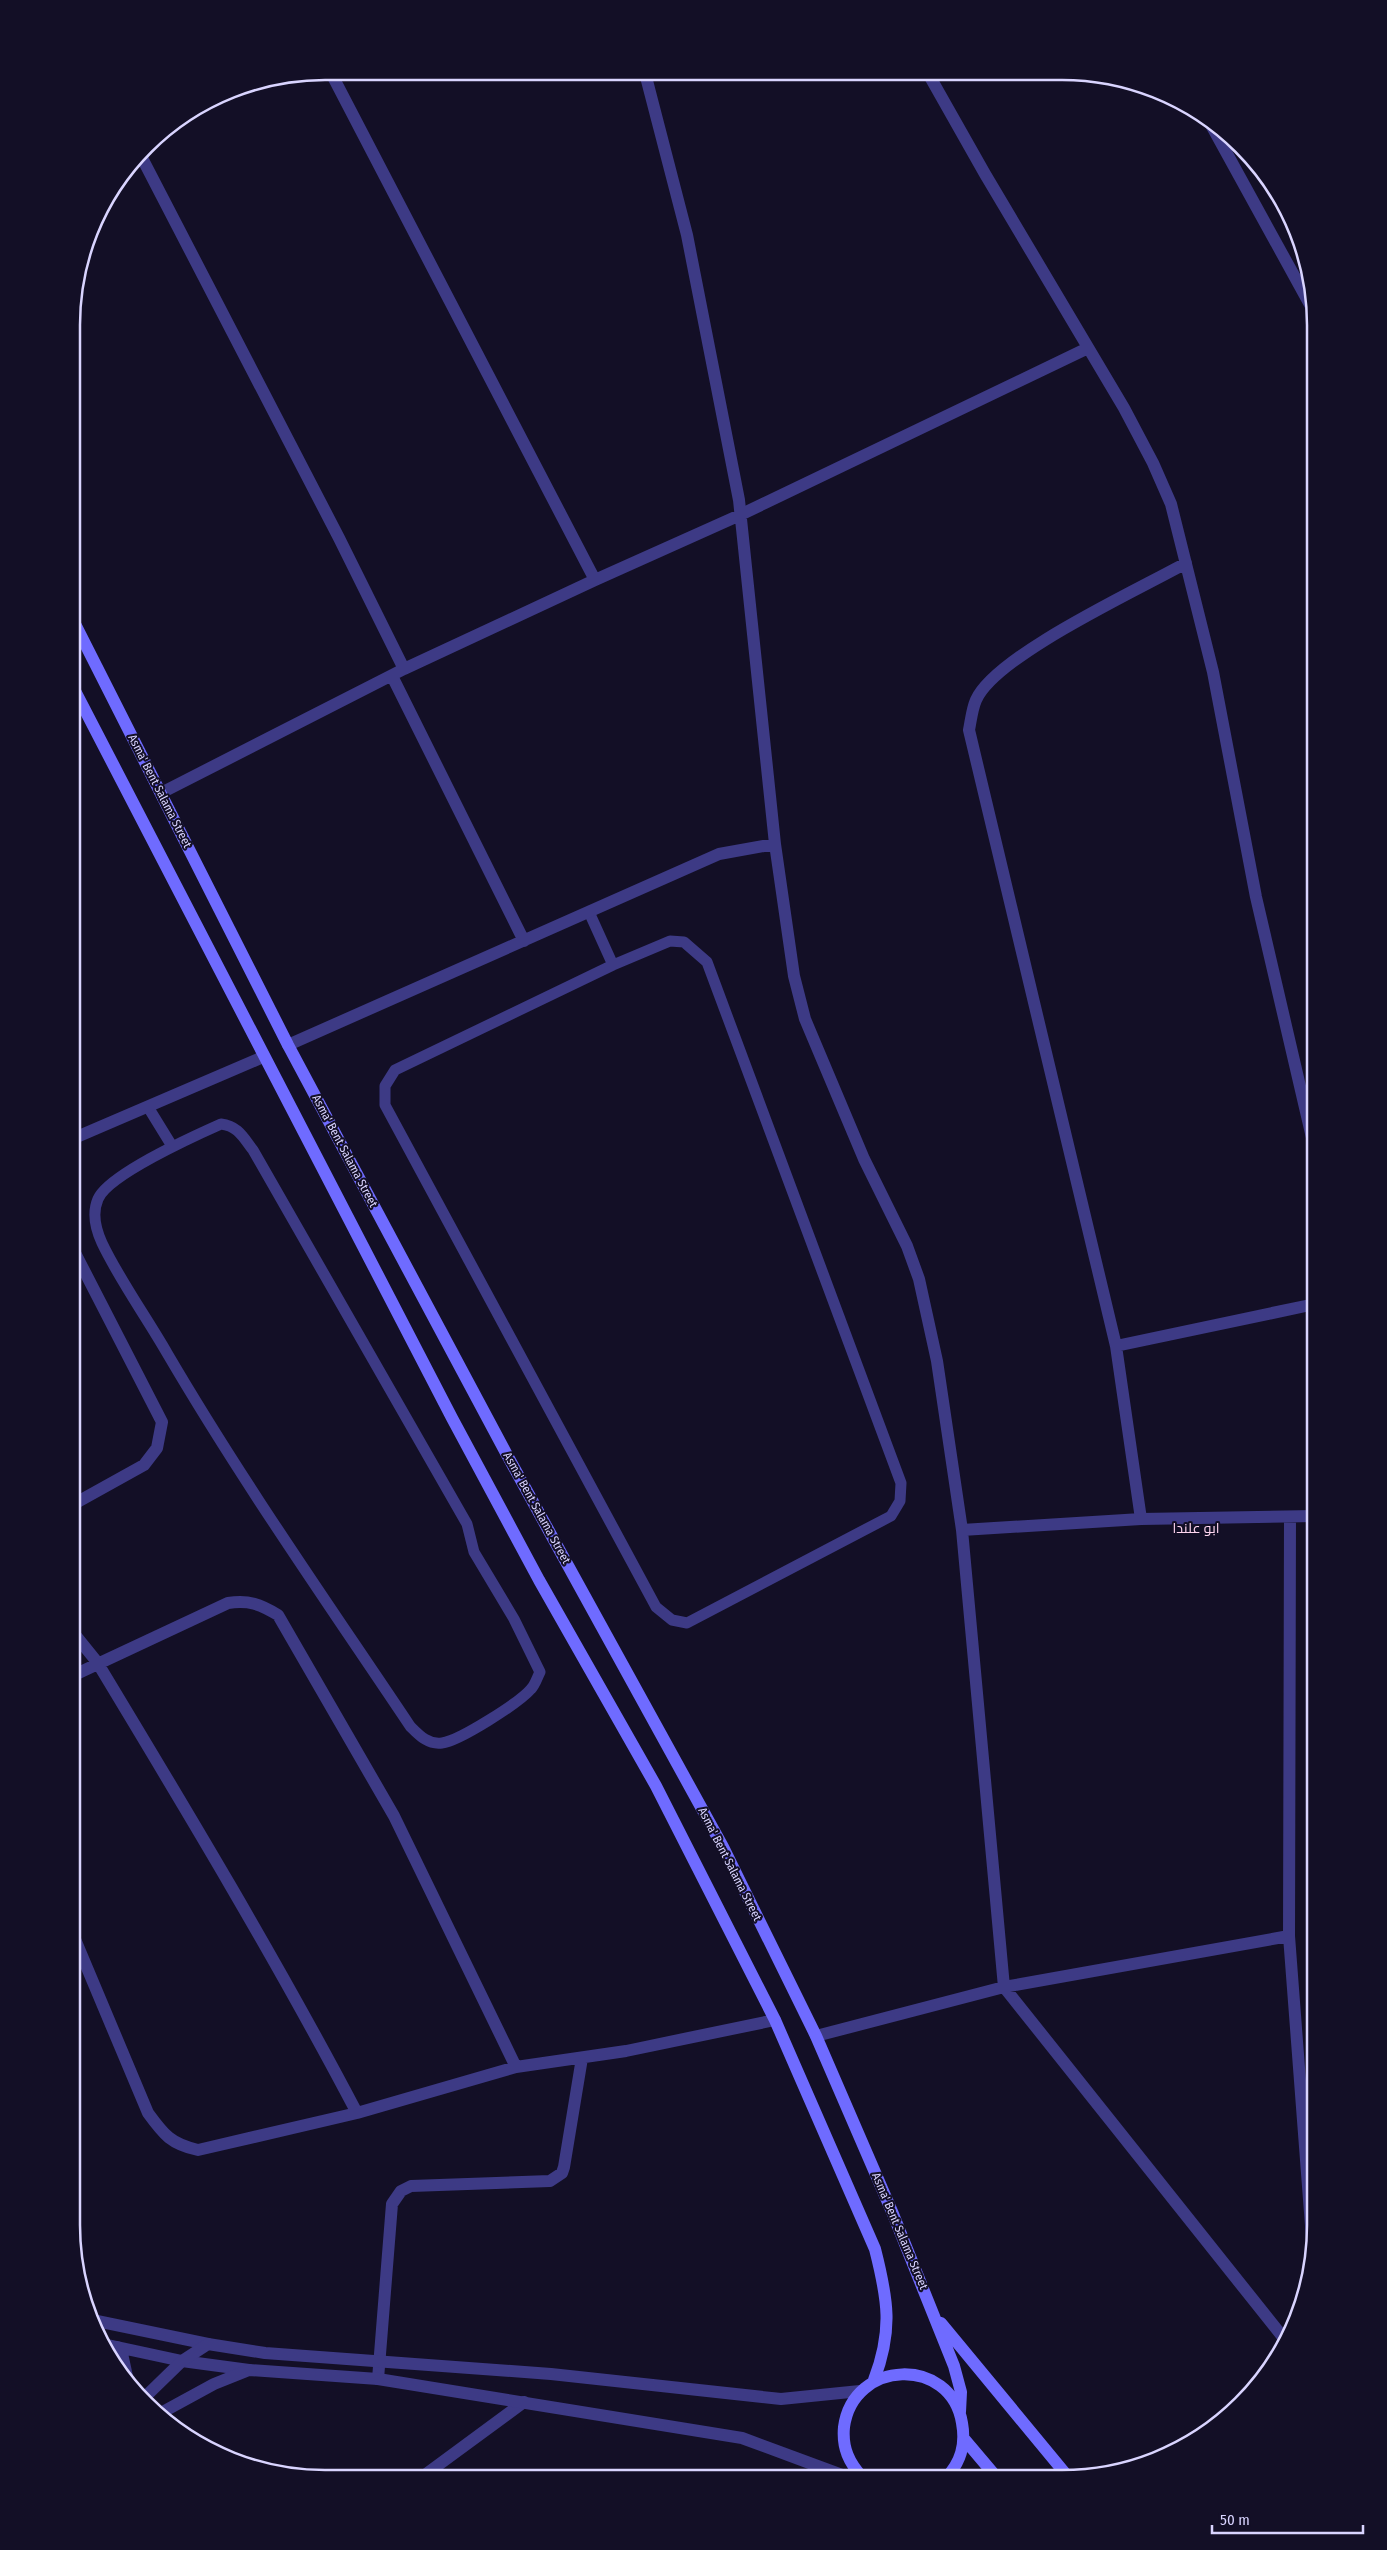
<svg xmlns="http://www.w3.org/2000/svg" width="1387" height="2550" viewBox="0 0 1387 2550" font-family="'Fira Sans Condensed',Cairo,sans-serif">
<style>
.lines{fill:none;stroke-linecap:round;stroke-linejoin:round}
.service{stroke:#3d3a85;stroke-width:11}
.minor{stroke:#3d3a85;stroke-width:12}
.tertiary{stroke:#3d3a85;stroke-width:12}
.secondary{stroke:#6f6bff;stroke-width:12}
.labels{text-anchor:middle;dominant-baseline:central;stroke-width:4;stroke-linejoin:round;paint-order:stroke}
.street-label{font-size:12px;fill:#d9d4ff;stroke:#130f26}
.neighbourhood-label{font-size:14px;fill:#ffd6f0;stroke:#130f26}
.rim{fill:none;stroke:#d9d4ff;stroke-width:2.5}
</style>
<rect width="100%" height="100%" fill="#130f26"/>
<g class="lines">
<!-- service -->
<path class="service" d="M589,912L613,965L670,941L684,942L707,962L901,1483L900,1501L891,1516L687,1623L672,1620L656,1607L385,1105V1086L395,1070L613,965
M148,1107L172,1146
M221,1124C238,1126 243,1137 253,1150L467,1524L474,1552L514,1619L540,1672C537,1678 535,1685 531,1689C519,1703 459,1741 442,1743C428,1745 419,1735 410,1726C327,1602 242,1481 167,1353C147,1318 119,1279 102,1243C96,1230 92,1213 98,1199C108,1175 194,1136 221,1124Z"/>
<!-- minor -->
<path class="minor" d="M330,71L595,580
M645,73L687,235L739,500L775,844L794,976L805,1019L864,1159L907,1246L919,1279L937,1361L962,1530L1004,1987L1286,2341
M929,75L985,174L1124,408L1153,463L1171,504L1213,672L1256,897L1316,1155
M1209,121L1313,310
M141,156L339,538L404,669
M392,676L524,941
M161,793L404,669L595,580L740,515L1088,348
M288,1045L719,854L775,844
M72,1139L263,1057
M1116,1346L1315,1304
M72,1505L144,1465L157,1448L162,1422L72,1247
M1290,1517L1289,1936L1313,2252
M1141,1519L1116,1346L969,730C971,720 972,709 976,700C996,655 1140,589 1186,563
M962,1530L1141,1519L1315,1516
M72,1631L97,1662C187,1811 276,1959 357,2113
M72,1676L228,1603C249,1600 260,1604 278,1615L394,1816L516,2067
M72,1932L148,2113C164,2135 171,2144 198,2150L357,2113L516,2067L626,2051L775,2020
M816,2036L1004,1987L1289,1936
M92,2320L208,2344
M103,2344L182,2361L249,2370
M118,2347L123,2358L128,2381
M378,2379L392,2204L401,2191L411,2186L550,2181L562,2173L564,2167L582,2058
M422,2477L524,2402"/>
<!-- tertiary -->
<path class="tertiary" d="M144,2398L182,2361L208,2344L265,2353L551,2374L781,2399L860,2391
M159,2414L214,2384L249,2370L378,2379L742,2438L850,2478"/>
<!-- secondary -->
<path class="secondary" d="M73,620L288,1045L506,1453L723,1847L816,2036L893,2214L954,2366L961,2392L960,2412
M73,687L452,1418L539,1580L656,1786L775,2020L875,2249C888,2300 893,2330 874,2380
M941,2323L1069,2478
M965,2440L998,2479
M863,2478C849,2463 842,2448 844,2427C853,2359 951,2356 962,2423C966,2445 961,2462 946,2478"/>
</g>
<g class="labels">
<!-- street labels -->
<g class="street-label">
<text transform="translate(160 791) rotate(63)">Asma' Bent Salama Street</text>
<text transform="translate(345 1151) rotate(62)">Asma' Bent Salama Street</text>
<text transform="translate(537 1508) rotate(61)">Asma' Bent Salama Street</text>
<text transform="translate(730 1864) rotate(63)">Asma' Bent Salama Street</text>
<text transform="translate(900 2231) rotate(67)">Asma' Bent Salama Street</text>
</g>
<!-- neighbourhood labels -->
<g class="neighbourhood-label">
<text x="1196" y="1528">ابو علندا</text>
</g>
</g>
<!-- crop -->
<path d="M0 0H1387V2550H0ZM325 80H1062A245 245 0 0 1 1307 325V2225A245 245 0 0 1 1062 2470H325A245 245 0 0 1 80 2225V325A245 245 0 0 1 325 80Z" fill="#130f26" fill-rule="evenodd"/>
<path class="rim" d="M325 80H1062A245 245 0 0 1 1307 325V2225A245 245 0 0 1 1062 2470H325A245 245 0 0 1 80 2225V325A245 245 0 0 1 325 80Z"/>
<!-- scale -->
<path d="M1212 2525v8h151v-8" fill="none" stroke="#d9d4ff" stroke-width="2.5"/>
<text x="1220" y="2525" font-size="15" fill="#d9d4ff" stroke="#130f26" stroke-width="4" paint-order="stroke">50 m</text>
</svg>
